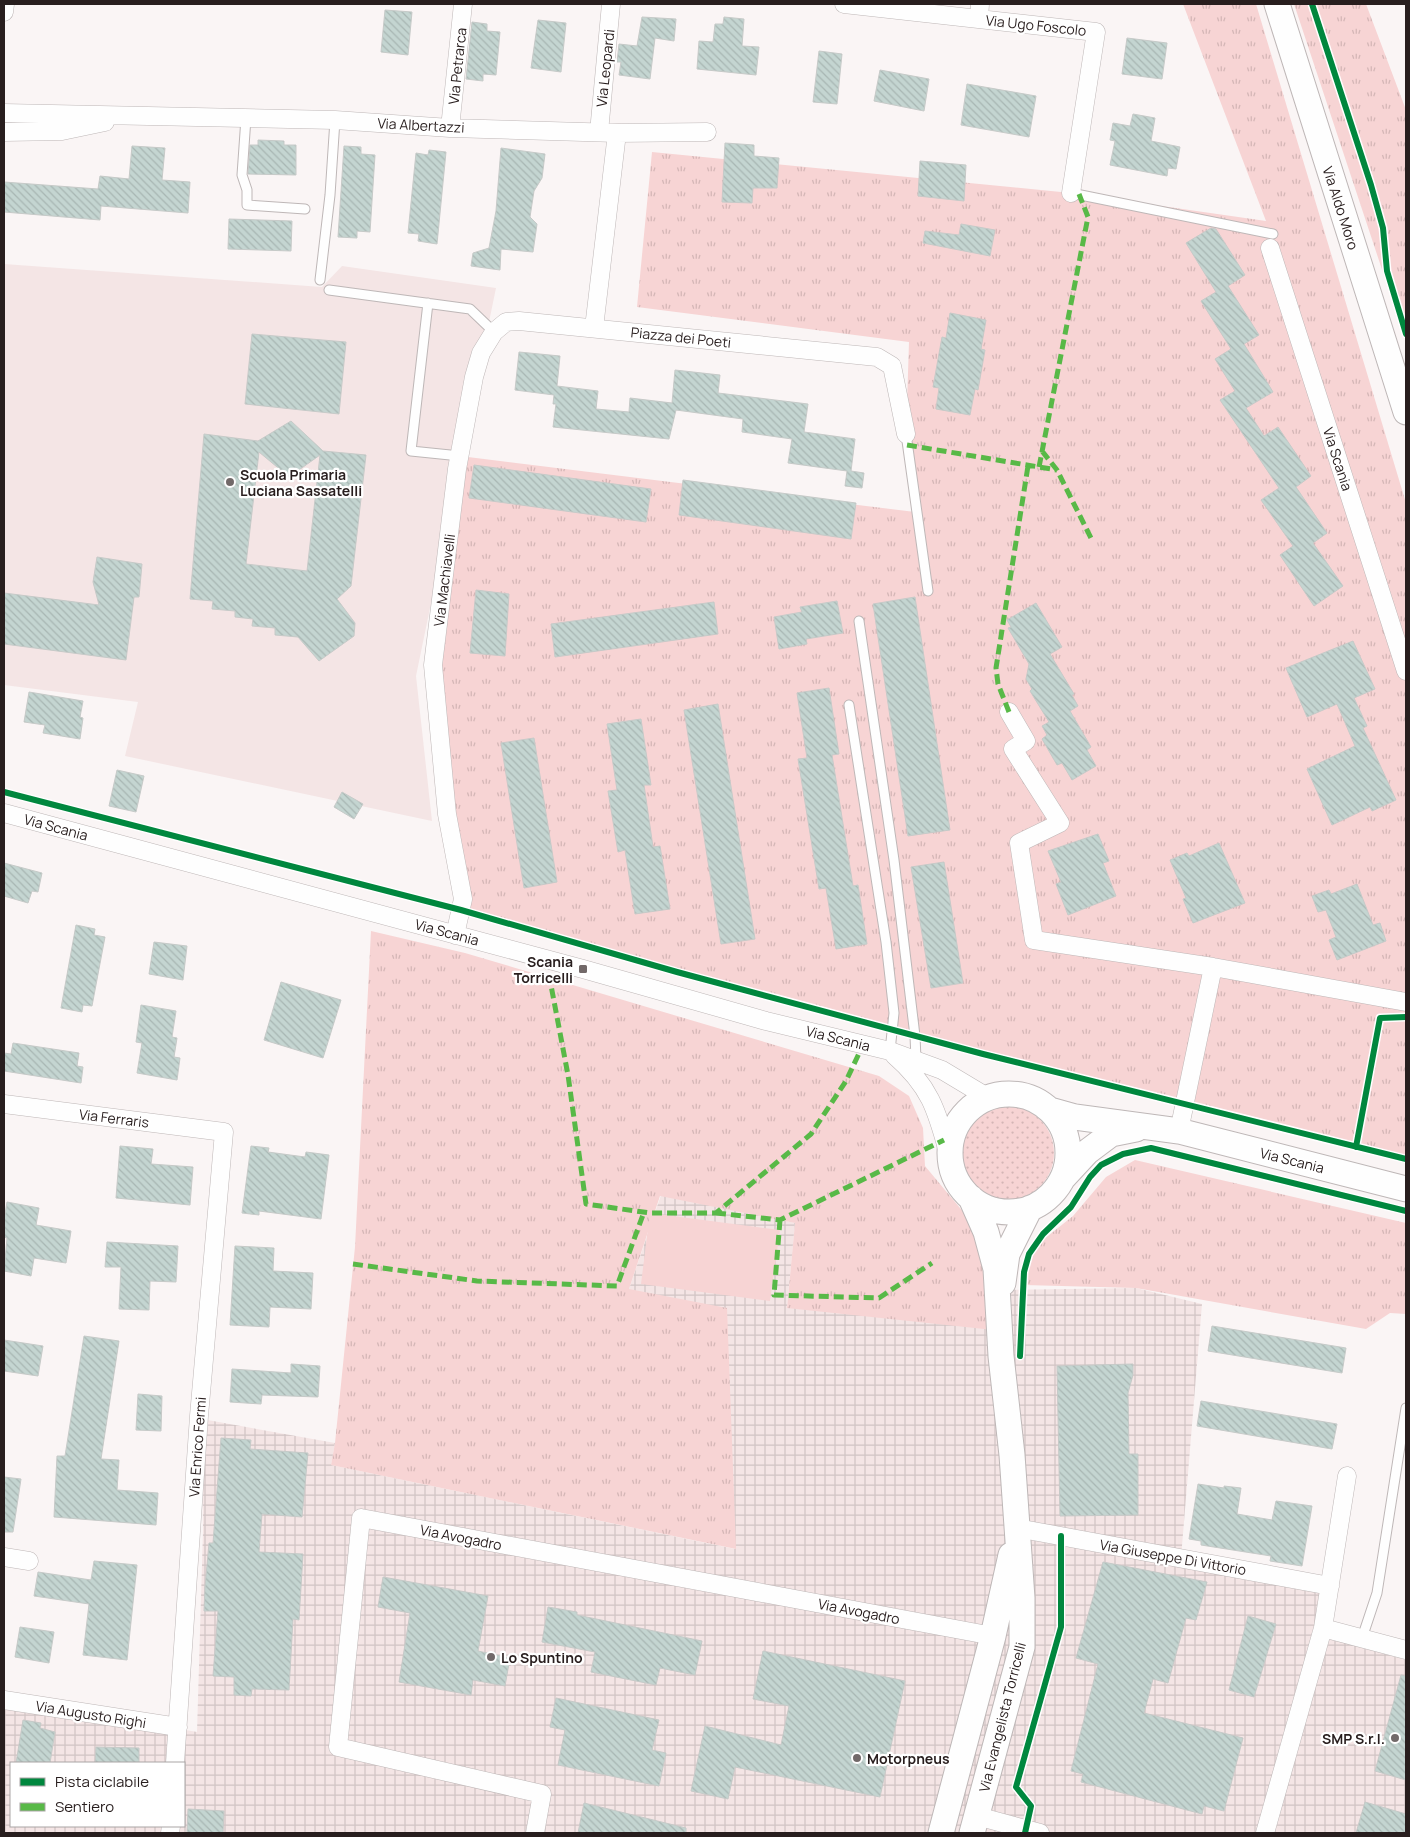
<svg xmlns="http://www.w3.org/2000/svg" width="1410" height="1837" viewBox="0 0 1410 1837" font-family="Manrope,sans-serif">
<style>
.built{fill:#f4e5e5}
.industrial{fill:url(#industrial-grid);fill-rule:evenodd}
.grass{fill:url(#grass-dots)}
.park{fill:url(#park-tufts)}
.pitch{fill:#f7d4d4}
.building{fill:url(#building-back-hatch);stroke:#c6cac8;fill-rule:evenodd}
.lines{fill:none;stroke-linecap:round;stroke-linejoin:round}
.service-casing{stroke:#beb7b7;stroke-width:11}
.minor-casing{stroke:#beb7b7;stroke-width:19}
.secondary-casing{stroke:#beb7b7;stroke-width:27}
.service{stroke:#fefefe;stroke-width:9}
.minor{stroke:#fefefe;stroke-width:18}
.secondary{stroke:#fefefe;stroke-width:25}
.quiet{stroke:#58b947;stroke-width:5;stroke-dasharray:10 5;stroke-linecap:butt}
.cycleway-casing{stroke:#fff;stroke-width:9}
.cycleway{stroke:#00873e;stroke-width:6}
.poi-dot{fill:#726969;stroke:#fff;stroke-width:2}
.labels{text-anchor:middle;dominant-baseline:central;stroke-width:4.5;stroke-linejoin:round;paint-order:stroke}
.street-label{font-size:14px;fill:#281e1e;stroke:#fff}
.poi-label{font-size:14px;font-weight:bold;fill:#281e1e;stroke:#fff;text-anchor:start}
</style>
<defs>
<pattern id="industrial-grid" width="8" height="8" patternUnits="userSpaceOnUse" patternTransform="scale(1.25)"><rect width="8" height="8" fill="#f4e5e5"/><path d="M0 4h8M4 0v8" fill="none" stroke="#d1c4c4"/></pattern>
<pattern id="grass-dots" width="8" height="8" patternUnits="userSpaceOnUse" patternTransform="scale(1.25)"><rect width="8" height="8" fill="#f7d4d4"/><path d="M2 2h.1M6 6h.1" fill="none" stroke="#d4b6b6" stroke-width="1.8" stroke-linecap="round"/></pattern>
<pattern id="park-tufts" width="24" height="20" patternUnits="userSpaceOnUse" patternTransform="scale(1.25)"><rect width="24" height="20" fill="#f7d4d4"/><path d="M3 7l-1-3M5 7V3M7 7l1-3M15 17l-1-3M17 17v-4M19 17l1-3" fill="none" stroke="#d4b6b6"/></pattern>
<pattern id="building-back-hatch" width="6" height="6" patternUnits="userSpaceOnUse" patternTransform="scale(1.25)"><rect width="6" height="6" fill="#c4d5d1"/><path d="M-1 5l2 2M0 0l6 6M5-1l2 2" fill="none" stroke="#a8b6b3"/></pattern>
</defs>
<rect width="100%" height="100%" fill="#faf5f5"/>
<!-- built -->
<path class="built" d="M4,264L322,287L342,266L496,288L416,676L432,821L125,756L138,702L4,685Z"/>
<!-- industrial -->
<path class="industrial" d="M661,1195L795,1223L787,1307L1004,1290L1136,1288L1202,1304L1181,1558L1328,1587L1317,1635L1406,1660V1833H4V1698L197,1732L203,1531L202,1419L335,1443L331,1465L735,1549L629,1289ZM11,1763H184V1826H11Z"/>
<!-- grass -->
<path class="grass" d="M960 1153a47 47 0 1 1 94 0a47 47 0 1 1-94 0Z"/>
<!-- park -->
<path class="park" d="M1183,4H1256L1406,503V1155L983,1054L461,910L433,665L460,456L915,512L906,434L909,342L637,307L652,152L1071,193L1266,221Z
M1294,4H1366L1406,110V342Z
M371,931L465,953L879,1076L909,1096L923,1128L925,1166L980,1232L1003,1331L787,1308L795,1223L660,1196L629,1289L727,1308L736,1549L331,1465L335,1443L355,1247Z
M1135,1160L1406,1223V1314L1390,1313L1366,1329L1136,1288L1024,1285L1034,1247L1073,1216L1106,1177Z"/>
<!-- pitch -->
<path class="pitch" d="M650,1213L780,1230L770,1301L641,1284Z"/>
<!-- building -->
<path class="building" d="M385,10L412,12L408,55L381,52Z
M642,17L676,19L674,41L655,38L650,79L619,75L621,62H617L619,44L637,46Z
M724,17L744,19L742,46L759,47L756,75L697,69L699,41L713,42L715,24H723Z
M538,20L566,23L561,72L531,68Z
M472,22L487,24V31L500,32L496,75L483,74V81L466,79Z
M1127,38L1167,43L1162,79L1122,74Z
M819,51L842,54L837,104L813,102Z
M880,70L929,79L924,111L874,101Z
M967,84L1036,96L1029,137L961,125Z
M1133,114L1155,118L1151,141L1180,147L1176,169L1168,168L1167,176L1110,165L1115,141L1110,140L1113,123L1130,126Z
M258,140L284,141V145H296V175L248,174L250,145H258Z
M725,143L754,145V156L779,158L777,188H753L752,203L722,202Z
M132,146L165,148L162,180L190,182L188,213L101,206L100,220L4,212V182L98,189L100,176L129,179Z
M344,146L361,147V154L375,155L370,232L357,231V238L338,237Z
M501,148L545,154L542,178L534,191L530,217L537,224L533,252L501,249L500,270L471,266L473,253L489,248L496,211Z
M429,150L446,152L437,244L418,241L419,234L408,233L416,153L428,155Z
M920,161L966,165L964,201L918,196Z
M229,219L292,221L291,251L228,249Z
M961,224L995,230L990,256L923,243L925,231L959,235Z
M1211,228L1216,229L1245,275L1228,286L1259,335L1244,344L1273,392L1246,408L1264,436L1278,427L1311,476L1296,487L1327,533L1313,543L1343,586L1314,606L1280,555L1293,546L1261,500L1279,488L1220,400L1235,391L1215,359L1231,349L1201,301L1216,292L1186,243Z
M950,313L986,320L981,349L985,350L978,390L975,389L970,415L936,409L939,388L933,387L942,337L946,338Z
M252,334L346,342L339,414L245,404Z
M519,352L560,356L557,386L598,391L596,409L629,412L630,398L672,403L675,370L720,375L718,393L808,404L804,432L855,439L851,471L864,473L862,488L845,486L847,471L788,463L792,439L742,432L743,419L676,410L669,439L553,427L556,404H553L554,395L515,390Z
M291,421L323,451L366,455L351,586L337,599L355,623L354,636L319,661L298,637L275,635V628L252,626L253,619L235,617V611L212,609L213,601L190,599L204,434L258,441ZM259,452L289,477L320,455L307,571L246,564Z
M474,465L651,489L646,522L469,498Z
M683,480L856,503L851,539L679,515Z
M97,557L142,564L139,597H134L126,660L4,644V593L99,605L93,582Z
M476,590L509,594L505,656L470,653Z
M915,597L950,830L908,836L873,604Z
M837,601L843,633L806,639L807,644L779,649L774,617L802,612L800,607Z
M714,602L718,634L555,657L551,624Z
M1036,603L1062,647L1050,654L1074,694L1072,695L1078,706L1070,711L1091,747L1087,750L1096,766L1072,780L1062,763L1057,765L1042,739L1047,735L1042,726L1049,722L1030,691L1032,689L1026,679L1029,664L1008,628L1011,627L1007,620Z
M1353,641L1375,689L1354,698L1367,726L1363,728L1396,800L1372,811L1370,807L1332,825L1307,769L1355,746L1337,704L1307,717L1286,668Z
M829,688L839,754L832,755L853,886L858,885L867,944L836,949L826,888L819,889L798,759L807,758L797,693Z
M29,692L83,701L80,717L83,718L80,739L43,733L45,725L24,722Z
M718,704L755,939L721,944L684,710Z
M641,719L651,785H644L653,847L660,846L670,909L635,914L625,850L618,852L608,791L617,790L607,724Z
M534,738L557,882L524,888L501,743Z
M117,770L144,776L136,812L109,806Z
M342,792L363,804L354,819L334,807Z
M1098,834L1109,861L1103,863L1116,896L1068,915L1056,884L1061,882L1048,851Z
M1219,843L1245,903L1193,923L1183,899L1186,898L1170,860L1187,853L1189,856Z
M944,862L963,983L931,988L911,867Z
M4,863L42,873L38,892L32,891L28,903L4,896Z
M1357,884L1373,925L1380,923L1386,941L1337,960L1329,940L1336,937L1326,910L1318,912L1312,896L1329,890L1331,894Z
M76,925L95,929L94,935L105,937L92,1006L83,1005L82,1012L61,1008Z
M154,942L187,946L183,980L149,974Z
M281,982L341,1000L323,1058L264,1040Z
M141,1005L176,1011L172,1037L177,1038L174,1057L180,1058L177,1080L137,1073L142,1043L136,1042Z
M13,1043L79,1053L77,1066L83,1067L81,1083L4,1071V1053L11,1054Z
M120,1146L153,1149L151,1164L193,1167L190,1205L116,1198Z
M251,1146L269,1148L268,1152L305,1157L306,1152L329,1155L321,1219L259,1211V1215L242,1213Z
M7,1202L39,1208L36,1225L71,1231L66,1263L34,1258L31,1276L4,1271L7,1238L4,1237V1220Z
M107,1242L178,1246L176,1282L150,1281L149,1310L119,1309L121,1267H105Z
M235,1246L274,1248L273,1271L313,1273L311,1309L270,1307L269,1327L230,1325Z
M1212,1326L1346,1348L1342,1373L1208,1351Z
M84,1336L119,1341L101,1459L119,1460L117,1490L158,1493L156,1525L54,1517L57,1456H65Z
M4,1340L43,1346L38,1376L4,1371Z
M291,1364L320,1366L318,1397L262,1395L261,1404L230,1402L232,1369L291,1373Z
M1133,1364V1375L1128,1393L1129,1454H1138V1515L1060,1516L1057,1366Z
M138,1394L162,1396L161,1431L136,1430Z
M1201,1401L1337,1424L1332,1449L1197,1426Z
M221,1438L251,1440L250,1449L308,1453L302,1517L262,1514L259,1552L303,1554L299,1620L293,1619L289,1690L252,1689L251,1696L234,1695V1677L213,1676L218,1611H204L205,1587L209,1543H213Z
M4,1477L21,1479L13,1532H4Z
M1198,1484L1224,1488V1486L1241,1488L1237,1514L1272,1520L1276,1501L1312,1506L1302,1566L1270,1561L1271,1556L1201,1545V1541L1189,1539Z
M94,1561L137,1565L127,1660L83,1655L89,1604L34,1596L38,1572L91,1580Z
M1103,1562L1207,1582L1196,1620L1186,1618L1168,1683L1153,1679L1144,1713L1243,1738L1224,1811L1204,1806L1202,1814L1081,1782L1083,1774L1071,1771L1098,1664L1076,1658Z
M383,1577L488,1596L478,1651L510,1658L505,1686L473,1680L471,1695L399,1682L410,1613L378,1607Z
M548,1607L577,1612V1615L702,1641L695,1675L660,1668L656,1685L591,1672L595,1652L542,1642Z
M1248,1616L1276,1624L1254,1697L1229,1690Z
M20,1627L54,1632L49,1663L15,1657Z
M763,1651L905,1681L880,1797L735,1767L728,1799L691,1791L705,1726L781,1745L789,1706L753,1699Z
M1401,1675L1406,1676V1780L1375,1771Z
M556,1698L659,1720L652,1750L666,1753L659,1786L558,1765L565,1730L550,1727Z
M23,1720L41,1723L40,1728L55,1732L50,1763H16Z
M96,1747L139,1748V1763H95Z
M1365,1802L1406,1814V1833H1356Z
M584,1803L686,1828V1833H578Z
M188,1809L224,1811L223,1833H187Z"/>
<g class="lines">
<!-- service casing -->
<g class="service-casing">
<path id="service" d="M246,118L242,175L247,190V205L305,209
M1071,193L1273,234
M320,280L330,195L335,120
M329,290L470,309L494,332
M428,303L411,451L460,456
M906,434L928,591
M859,621L894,860L915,1036L916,1059
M849,705L886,942L894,1013L890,1051
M1362,1638L1377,1593L1406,1408"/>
</g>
<!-- minor casing -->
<g class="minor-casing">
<path id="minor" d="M844,4L1096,32L1071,193
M4,12L5,4
M979,19L980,4
M4,113L335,120L450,128L617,133L707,132
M450,128L463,4
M4,132L62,131L105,122
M599,132L611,4
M1270,248L1406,671
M594,328L617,133
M1009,712L1026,741L1013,749L1060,823L1019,843L1034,940L1213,967L1406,1002
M4,813L583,969L766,1021L890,1051L942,1070L987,1097
M455,935L463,899L447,814L433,665L457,469L474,377L481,353L494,332L506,322L519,321L877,357L892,366L906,434
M894,1055C932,1088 937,1112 950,1159
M4,1104L224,1132L199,1416L175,1763
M1179,1131L1213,967
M1017,1528L1330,1586
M4,1557L29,1561
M1323,1628L1347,1476
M4,1700L178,1727
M977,1816L1040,1833
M170,1833L171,1826
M535,1833L542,1794L338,1747L361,1518L993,1636
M1265,1833L1323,1628L1406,1650"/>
</g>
<!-- secondary casing -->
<g class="secondary-casing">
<path id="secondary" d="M1277,4L1406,412
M950 1153a59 59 0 1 1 118 0a59 59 0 1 1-118 0Z
M1050,1110L1075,1117L1179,1131L1406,1189
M1062,1179L1087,1152L1111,1134L1136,1129
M971,1198L986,1232L996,1269L1001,1356L1012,1455L1022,1598V1647L972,1833
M1003,1283L1007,1254L1030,1208
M941,1833L993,1636L1011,1555"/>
</g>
<!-- service -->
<use href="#service" class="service"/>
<!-- minor -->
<use href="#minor" class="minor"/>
<!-- secondary -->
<use href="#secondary" class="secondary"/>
<!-- quiet -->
<path class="quiet" d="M907,445L1057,470
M1042,451L1057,470L1093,542
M1039,467L1087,222L1088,217L1079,194
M1009,712L998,684L996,668L1028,466
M546,959L568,1075L586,1204L650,1213H716L811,1134L846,1081L863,1045
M716,1213L780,1220L944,1140
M780,1220L774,1295L879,1298L932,1263
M353,1264L477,1281L617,1286L644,1212"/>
<!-- cycleway casing -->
<g class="cycleway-casing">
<path id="cycleway" d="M1312,4L1371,185L1383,228L1387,271L1406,334
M4,792L461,910L677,972L983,1054L1406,1159
M1356,1147L1380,1018L1406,1017
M1020,1356L1024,1272L1029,1254L1043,1234L1071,1207L1090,1177L1101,1165L1123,1154L1151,1148L1406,1211
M1025,1833L1031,1806L1016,1787L1061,1627V1536"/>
</g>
<!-- cycleway -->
<use href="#cycleway" class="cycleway"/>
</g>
<!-- markers -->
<g class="poi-dot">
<circle cx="230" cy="482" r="5"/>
<rect x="578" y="964" width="10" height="10" rx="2.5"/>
<circle cx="491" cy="1657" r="5"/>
<circle cx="1395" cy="1738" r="5"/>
<circle cx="857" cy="1758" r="5"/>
</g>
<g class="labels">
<!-- street labels -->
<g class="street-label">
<text transform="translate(1036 25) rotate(6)">Via Ugo Foscolo</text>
<text transform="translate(457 66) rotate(-84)">Via Petrarca</text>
<text transform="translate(605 68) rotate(-84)">Via Leopardi</text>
<text transform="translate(421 125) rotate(3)">Via Albertazzi</text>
<text transform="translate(1341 208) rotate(72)">Via Aldo Moro</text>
<text transform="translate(681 337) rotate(6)">Piazza dei Poeti</text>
<text transform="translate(1338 459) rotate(72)">Via Scania</text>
<text transform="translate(444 580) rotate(-83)">Via Machiavelli</text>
<text transform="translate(56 827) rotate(15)">Via Scania</text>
<text transform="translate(447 932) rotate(15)">Via Scania</text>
<text transform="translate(838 1038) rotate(14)">Via Scania</text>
<text transform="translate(114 1118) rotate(7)">Via Ferraris</text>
<text transform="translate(1292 1160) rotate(14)">Via Scania</text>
<text transform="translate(197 1447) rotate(-86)">Via Enrico Fermi</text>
<text transform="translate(461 1537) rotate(11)">Via Avogadro</text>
<text transform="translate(1173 1557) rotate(10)">Via Giuseppe Di Vittorio</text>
<text transform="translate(859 1611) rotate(11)">Via Avogadro</text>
<text transform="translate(91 1714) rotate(9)">Via Augusto Righi</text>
<text transform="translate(1002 1717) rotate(-76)">Via Evangelista Torricelli</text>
</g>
<!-- poi labels -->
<g class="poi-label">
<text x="240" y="474">Scuola Primaria<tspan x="240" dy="16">Luciana Sassatelli</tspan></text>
<text x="573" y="961" text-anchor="end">Scania<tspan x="573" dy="16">Torricelli</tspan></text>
<text x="501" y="1657">Lo Spuntino</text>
<text x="1385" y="1738" text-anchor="end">SMP S.r.l.</text>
<text x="867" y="1758">Motorpneus</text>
</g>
</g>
<!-- border -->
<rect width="1410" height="1837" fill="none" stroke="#281e1e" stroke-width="10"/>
<!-- legend -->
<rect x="10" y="1762" width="175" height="65" fill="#ffffff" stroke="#a9a5a5"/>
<rect x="20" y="1778" width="25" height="8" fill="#00873e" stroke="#a9a5a5"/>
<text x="55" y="1787" font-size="15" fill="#281e1e">Pista ciclabile</text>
<rect x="20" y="1803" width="25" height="8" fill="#58b947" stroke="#a9a5a5"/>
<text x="55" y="1812" font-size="15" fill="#281e1e">Sentiero</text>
</svg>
